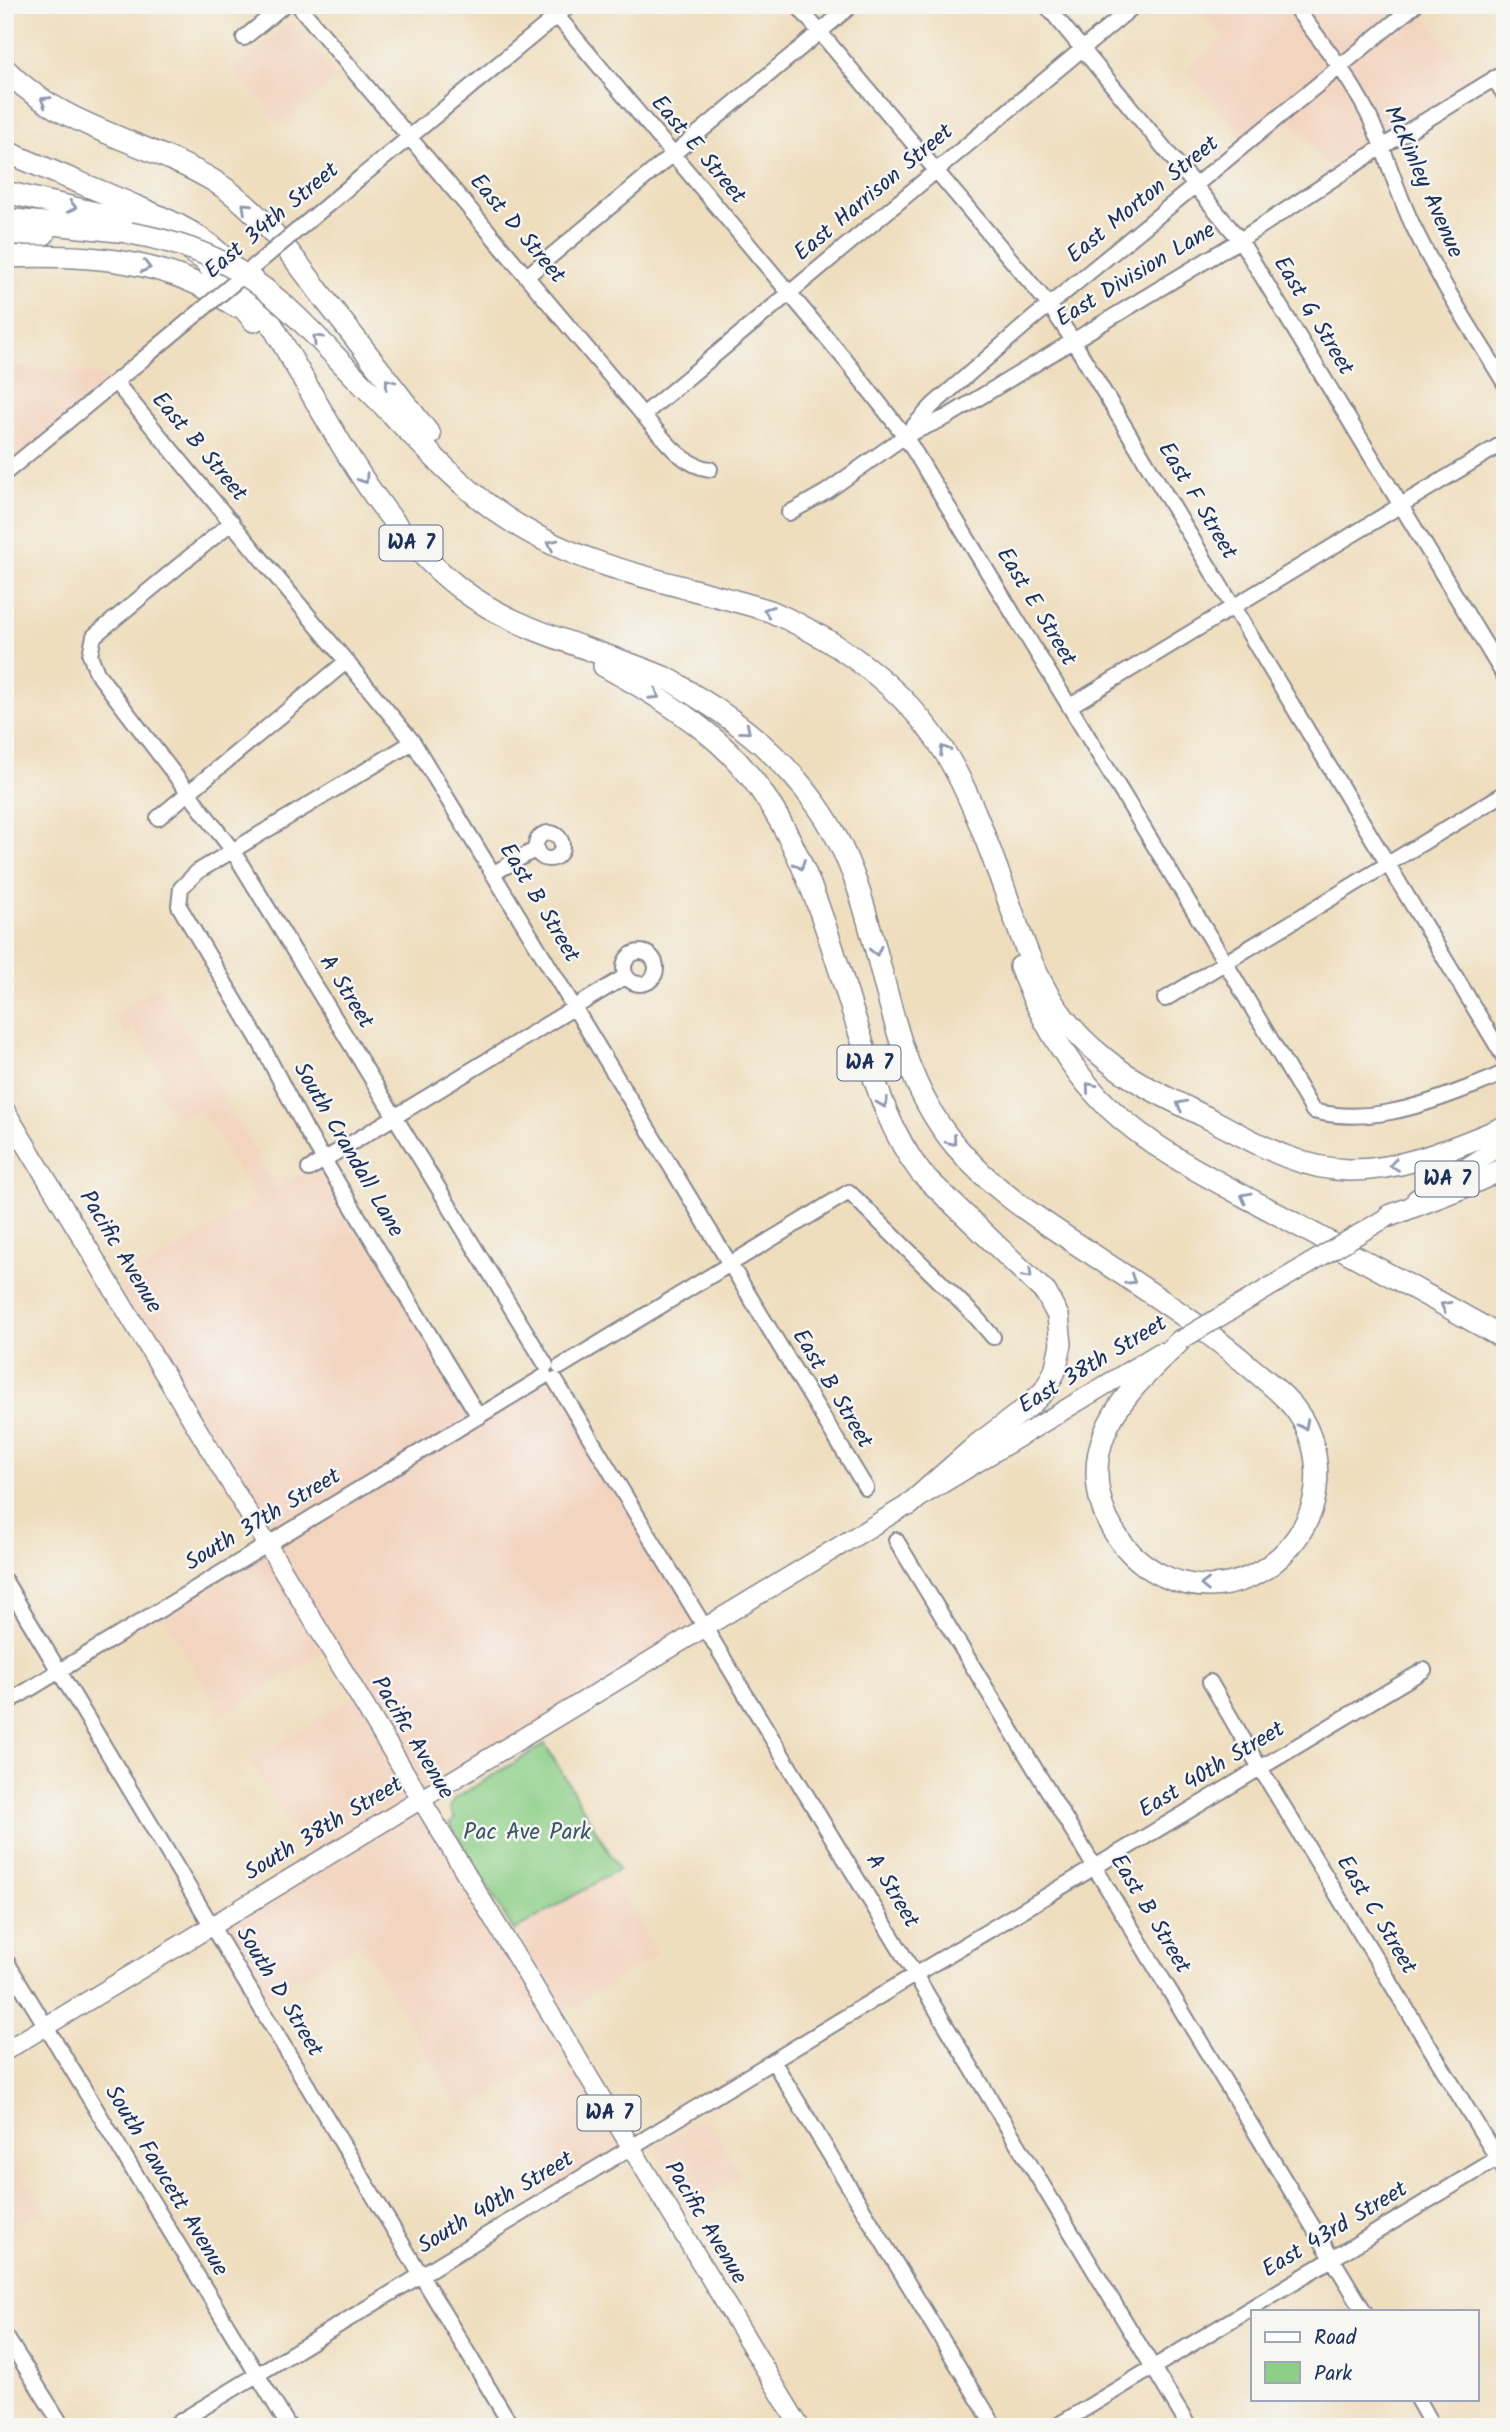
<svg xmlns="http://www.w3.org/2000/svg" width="1510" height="2432" viewBox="0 0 1510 2432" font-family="Kalam,sans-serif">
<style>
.built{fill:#f3d4bf}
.green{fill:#8dcf87;stroke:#547f72;stroke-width:2}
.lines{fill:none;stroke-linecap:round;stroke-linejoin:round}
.minor-casing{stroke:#85868e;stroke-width:18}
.major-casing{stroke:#85868e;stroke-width:21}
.highway-casing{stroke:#85868e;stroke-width:24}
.minor{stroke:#fff;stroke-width:14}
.major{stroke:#fff;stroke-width:18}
.highway{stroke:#fff;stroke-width:21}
.minor-bridge-casing{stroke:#85868e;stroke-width:18;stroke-linecap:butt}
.major-bridge-casing{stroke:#85868e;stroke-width:21;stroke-linecap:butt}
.highway-bridge-casing{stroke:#85868e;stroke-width:24;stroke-linecap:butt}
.minor-bridge{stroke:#fff;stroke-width:14}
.major-bridge{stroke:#fff;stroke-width:18}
.highway-bridge{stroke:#fff;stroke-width:21}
.oneway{stroke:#8d97ae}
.labels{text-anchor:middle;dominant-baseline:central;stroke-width:5;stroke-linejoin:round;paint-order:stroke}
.shield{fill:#f6f6f2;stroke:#5d6b8a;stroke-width:2}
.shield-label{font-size:21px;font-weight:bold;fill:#1b2f5e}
.street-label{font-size:23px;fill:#1b2f5e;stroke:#f6f6f2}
.park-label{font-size:23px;fill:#385768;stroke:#f6f6f2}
</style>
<rect width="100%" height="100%" fill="#f6f6f2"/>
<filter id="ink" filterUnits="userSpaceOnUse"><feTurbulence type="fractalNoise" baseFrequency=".0143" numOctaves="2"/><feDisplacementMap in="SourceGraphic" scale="14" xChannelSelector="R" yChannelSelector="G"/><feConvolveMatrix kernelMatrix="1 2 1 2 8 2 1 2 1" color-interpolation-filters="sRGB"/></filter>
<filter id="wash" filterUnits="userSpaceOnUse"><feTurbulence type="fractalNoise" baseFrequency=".00686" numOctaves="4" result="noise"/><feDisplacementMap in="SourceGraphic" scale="28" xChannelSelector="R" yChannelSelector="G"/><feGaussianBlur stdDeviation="1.57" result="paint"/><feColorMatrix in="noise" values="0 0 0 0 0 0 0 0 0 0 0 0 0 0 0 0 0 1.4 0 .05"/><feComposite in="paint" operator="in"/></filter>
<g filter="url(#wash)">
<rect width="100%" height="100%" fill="#efdebe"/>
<!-- built -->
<path class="built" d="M1196,5H1373L1398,34L1422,13L1476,78L1328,165L1290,121L1255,150L1186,70L1224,38Z
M290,22L337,78L280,125L234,69Z
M5,366L99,375L116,383L5,476Z
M158,986L277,1188L324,1160L478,1416L551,1373L705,1628L420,1799L569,2047L462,2111L360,1942L259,2002L213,1925L313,1864L250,1760L357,1695L329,1649L222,1714L159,1610L266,1545L112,1288L257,1201L200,1108L177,1120L155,1084L165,1078L134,1027L124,1032L113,1014Z
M609,1875L658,1954L564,2012L515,1931Z
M580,2065L631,2147L553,2194L503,2112Z
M706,2116L741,2176L689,2207L654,2147Z
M5,2144L44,2208L5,2231Z"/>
<!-- green -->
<path class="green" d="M545,1744L619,1869L514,1931L449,1823L455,1819L450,1808L454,1799Z"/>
</g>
<g filter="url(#ink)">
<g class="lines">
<!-- minor casing -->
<g class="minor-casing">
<path id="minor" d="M298,5L643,415C661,435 681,466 710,469
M548,5L847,362L905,436L1225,962L1313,1111C1365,1124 1416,1108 1465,1089C1479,1084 1492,1079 1505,1072
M797,5L1050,306L1072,339L1505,1059
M1046,5L1240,240L1505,677
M1293,5C1320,40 1348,74 1368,114C1386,151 1396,191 1414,228C1440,282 1474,333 1505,384
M244,38L284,5
M1494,78L1505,96
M361,177L570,5
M527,276L852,5
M116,383L413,742L866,1488
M643,415L1135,5
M908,432L933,405L1031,320L1415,5
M5,473L143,359
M789,513L826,492L905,436L947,417L1240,240L1382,147L1505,72
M232,522L94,636L90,655L97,673L233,851L546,1365
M1070,706L1505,442
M413,742L197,872L181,888L179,906L261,1044L306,1130L479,1417
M158,818L347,661
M536 846a13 13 0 1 1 26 0a13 13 0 1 1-26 0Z
M494,873L536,849
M624 968a16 16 0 1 1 32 0a16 16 0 1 1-32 0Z
M1165,999L1505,793
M309,1169L626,976
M560,1367L849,1192L975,1316L993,1337
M555,1380L1189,2427
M896,1540L1364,2311
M5,1581L512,2427
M1210,1682L1260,1768L1505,2171
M5,1704L545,1376
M5,1959L289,2427
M773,2061L995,2427
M5,2335L63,2427
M1417,2399L1433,2427
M171,2427L916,1974L1424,1670
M1055,2427L1503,2155"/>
</g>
<!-- major casing -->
<g class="major-casing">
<path id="major" d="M5,1110L800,2427
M1416,1199L1505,1143
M5,2051L1160,1352"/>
</g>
<!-- highway casing -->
<g class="highway-casing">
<path id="highway" d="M5,69C61,128 147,141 214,181C260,209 294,258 326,301C361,345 395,390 430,435
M5,151C43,168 81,183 119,199C153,214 189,226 217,251C250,281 271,324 294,363C340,443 387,533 462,590C521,634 599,649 666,678C677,683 687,691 697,697C744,725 784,760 816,804C890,906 873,1046 954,1144C992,1190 1040,1220 1089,1252C1144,1289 1200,1324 1250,1367C1265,1380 1283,1393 1295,1409C1320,1442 1324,1490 1304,1526C1288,1555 1261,1577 1228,1584C1145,1600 1074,1514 1104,1435C1118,1397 1153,1368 1181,1340
M5,192L122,219L161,234
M5,219L128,232
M5,234H44
M192,252L204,260L254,321
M5,257C84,254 169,258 235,306
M365,387C412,433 459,489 514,523C592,572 684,584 770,611C846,644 916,696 955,770C975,807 989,848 1004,888C1018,927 1031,969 1054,1004C1068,1025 1085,1043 1104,1058C1135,1084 1174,1101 1210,1119C1253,1141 1297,1169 1348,1170C1403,1171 1455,1147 1505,1127
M604,666C645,688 684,712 719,743C797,813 825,926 856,1022C873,1075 887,1129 921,1173L1046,1293L1058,1316L1061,1344L1055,1371L1045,1390L1029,1406L977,1445L909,1505
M1020,967C1040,1017 1069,1068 1107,1106C1154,1151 1216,1181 1272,1211C1350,1254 1428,1295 1505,1339
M1389,1216L1464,1187L1505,1168"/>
</g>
<!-- minor -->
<use href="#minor" class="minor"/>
<!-- major -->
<use href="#major" class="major"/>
<!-- highway -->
<use href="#highway" class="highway"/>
<!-- minor-bridge casing -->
<g class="minor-bridge-casing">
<path id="minor-bridge" d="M143,359L361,177"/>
</g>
<!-- major-bridge casing -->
<g class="major-bridge-casing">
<path id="major-bridge" d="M1181,1340L1389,1216"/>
</g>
<!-- highway-bridge casing -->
<g class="highway-bridge-casing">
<path id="highway-bridge" d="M130,233C175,241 218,255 255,282C296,311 330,352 365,387"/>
</g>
<!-- minor-bridge -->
<use href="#minor-bridge" class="minor-bridge"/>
<!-- major-bridge -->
<use href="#major-bridge" class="major-bridge"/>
<!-- highway-bridge -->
<use href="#highway-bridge" class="highway-bridge"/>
</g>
<!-- one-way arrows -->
<defs><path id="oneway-chevron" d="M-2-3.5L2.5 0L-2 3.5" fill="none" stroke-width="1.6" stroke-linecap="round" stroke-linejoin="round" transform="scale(1.75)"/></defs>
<g class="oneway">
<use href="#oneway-chevron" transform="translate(45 101) rotate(-149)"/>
<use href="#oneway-chevron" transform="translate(72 207) rotate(13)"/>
<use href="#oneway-chevron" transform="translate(246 207) rotate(-137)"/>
<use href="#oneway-chevron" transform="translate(146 267) rotate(14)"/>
<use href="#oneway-chevron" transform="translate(317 339) rotate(-135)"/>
<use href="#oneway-chevron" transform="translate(389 383) rotate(-128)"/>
<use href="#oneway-chevron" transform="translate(364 479) rotate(56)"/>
<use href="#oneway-chevron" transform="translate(552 544) rotate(-154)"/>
<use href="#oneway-chevron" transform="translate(768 611) rotate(-160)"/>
<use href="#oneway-chevron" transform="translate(655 695) rotate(33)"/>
<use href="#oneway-chevron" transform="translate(746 730) rotate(40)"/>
<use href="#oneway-chevron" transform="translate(944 750) rotate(-122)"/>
<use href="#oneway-chevron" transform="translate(800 865) rotate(68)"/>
<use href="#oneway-chevron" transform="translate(876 951) rotate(76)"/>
<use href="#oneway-chevron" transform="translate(1090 1087) rotate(-131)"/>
<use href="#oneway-chevron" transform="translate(883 1103) rotate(68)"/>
<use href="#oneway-chevron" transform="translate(1181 1105) rotate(-153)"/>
<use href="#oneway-chevron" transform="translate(952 1141) rotate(51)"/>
<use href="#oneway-chevron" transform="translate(1394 1165) rotate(169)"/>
<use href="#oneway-chevron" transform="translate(1245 1197) rotate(-151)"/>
<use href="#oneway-chevron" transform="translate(1028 1274) rotate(44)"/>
<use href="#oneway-chevron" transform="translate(1131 1280) rotate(33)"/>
<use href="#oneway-chevron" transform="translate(1445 1306) rotate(-151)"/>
<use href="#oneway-chevron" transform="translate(1304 1425) rotate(63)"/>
<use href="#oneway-chevron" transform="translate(1205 1585) rotate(-179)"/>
</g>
</g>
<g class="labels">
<!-- shield labels -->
<g class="shield">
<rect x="379.5" y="525.5" width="63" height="35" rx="5"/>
<rect x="837.5" y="1045.5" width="63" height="35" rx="5"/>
<rect x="1415.5" y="1161.5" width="63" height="35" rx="5"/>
<rect x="577.5" y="2095.5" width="63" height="35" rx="5"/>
</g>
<g class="shield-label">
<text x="411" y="543">WA 7</text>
<text x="869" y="1063">WA 7</text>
<text x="1447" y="1179">WA 7</text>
<text x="609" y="2113">WA 7</text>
</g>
<!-- street labels -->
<g class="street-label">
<text transform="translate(698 150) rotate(50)">East E Street</text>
<text transform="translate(1423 182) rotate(66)">McKinley Avenue</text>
<text transform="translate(874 193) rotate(-40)">East Harrison Street</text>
<text transform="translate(1143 200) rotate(-39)">East Morton Street</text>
<text transform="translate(272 221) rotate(-40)">East 34th Street</text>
<text transform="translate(517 229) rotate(50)">East D Street</text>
<text transform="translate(1136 275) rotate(-31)">East Division Lane</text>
<text transform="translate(1313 316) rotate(59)">East G Street</text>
<text transform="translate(199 447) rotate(50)">East B Street</text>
<text transform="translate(1197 501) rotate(59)">East F Street</text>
<text transform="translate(1036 607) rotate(59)">East E Street</text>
<text transform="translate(539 903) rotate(59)">East B Street</text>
<text transform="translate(346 992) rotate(58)">A Street</text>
<text transform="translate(348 1150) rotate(60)">South Crandall Lane</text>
<text transform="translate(120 1252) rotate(59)">Pacific Avenue</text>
<text transform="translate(1093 1365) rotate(-31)">East 38th Street</text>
<text transform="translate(832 1389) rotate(59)">East B Street</text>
<text transform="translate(263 1520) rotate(-31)">South 37th Street</text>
<text transform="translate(412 1738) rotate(59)">Pacific Avenue</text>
<text transform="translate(1212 1770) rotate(-31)">East 40th Street</text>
<text transform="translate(324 1829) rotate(-31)">South 38th Street</text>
<text transform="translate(892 1891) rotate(59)">A Street</text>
<text transform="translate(1150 1914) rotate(59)">East B Street</text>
<text transform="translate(1376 1915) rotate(59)">East C Street</text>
<text transform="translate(279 1992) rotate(59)">South D Street</text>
<text transform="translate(166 2181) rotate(59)">South Fawcett Avenue</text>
<text transform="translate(496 2203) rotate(-31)">South 40th Street</text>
<text transform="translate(705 2223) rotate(59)">Pacific Avenue</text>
<text transform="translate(1335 2230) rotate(-31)">East 43rd Street</text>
</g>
<!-- park labels -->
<g class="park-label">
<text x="527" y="1833">Pac Ave Park</text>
</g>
</g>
<!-- margin -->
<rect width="1510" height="2432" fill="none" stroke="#f6f6f2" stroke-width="28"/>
<!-- legend -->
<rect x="1251" y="2310" width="228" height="91" fill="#f6f6f2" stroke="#9ea6b7" stroke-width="2"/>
<rect x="1265" y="2332" width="35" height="10" fill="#ffffff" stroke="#9ea6b7" stroke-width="2"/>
<text x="1314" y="2344" font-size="21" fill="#1b2f5e">Road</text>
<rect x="1265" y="2362" width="35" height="21" fill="#8dcf87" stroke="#9ea6b7" stroke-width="2"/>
<text x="1314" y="2380" font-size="21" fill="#1b2f5e">Park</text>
</svg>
